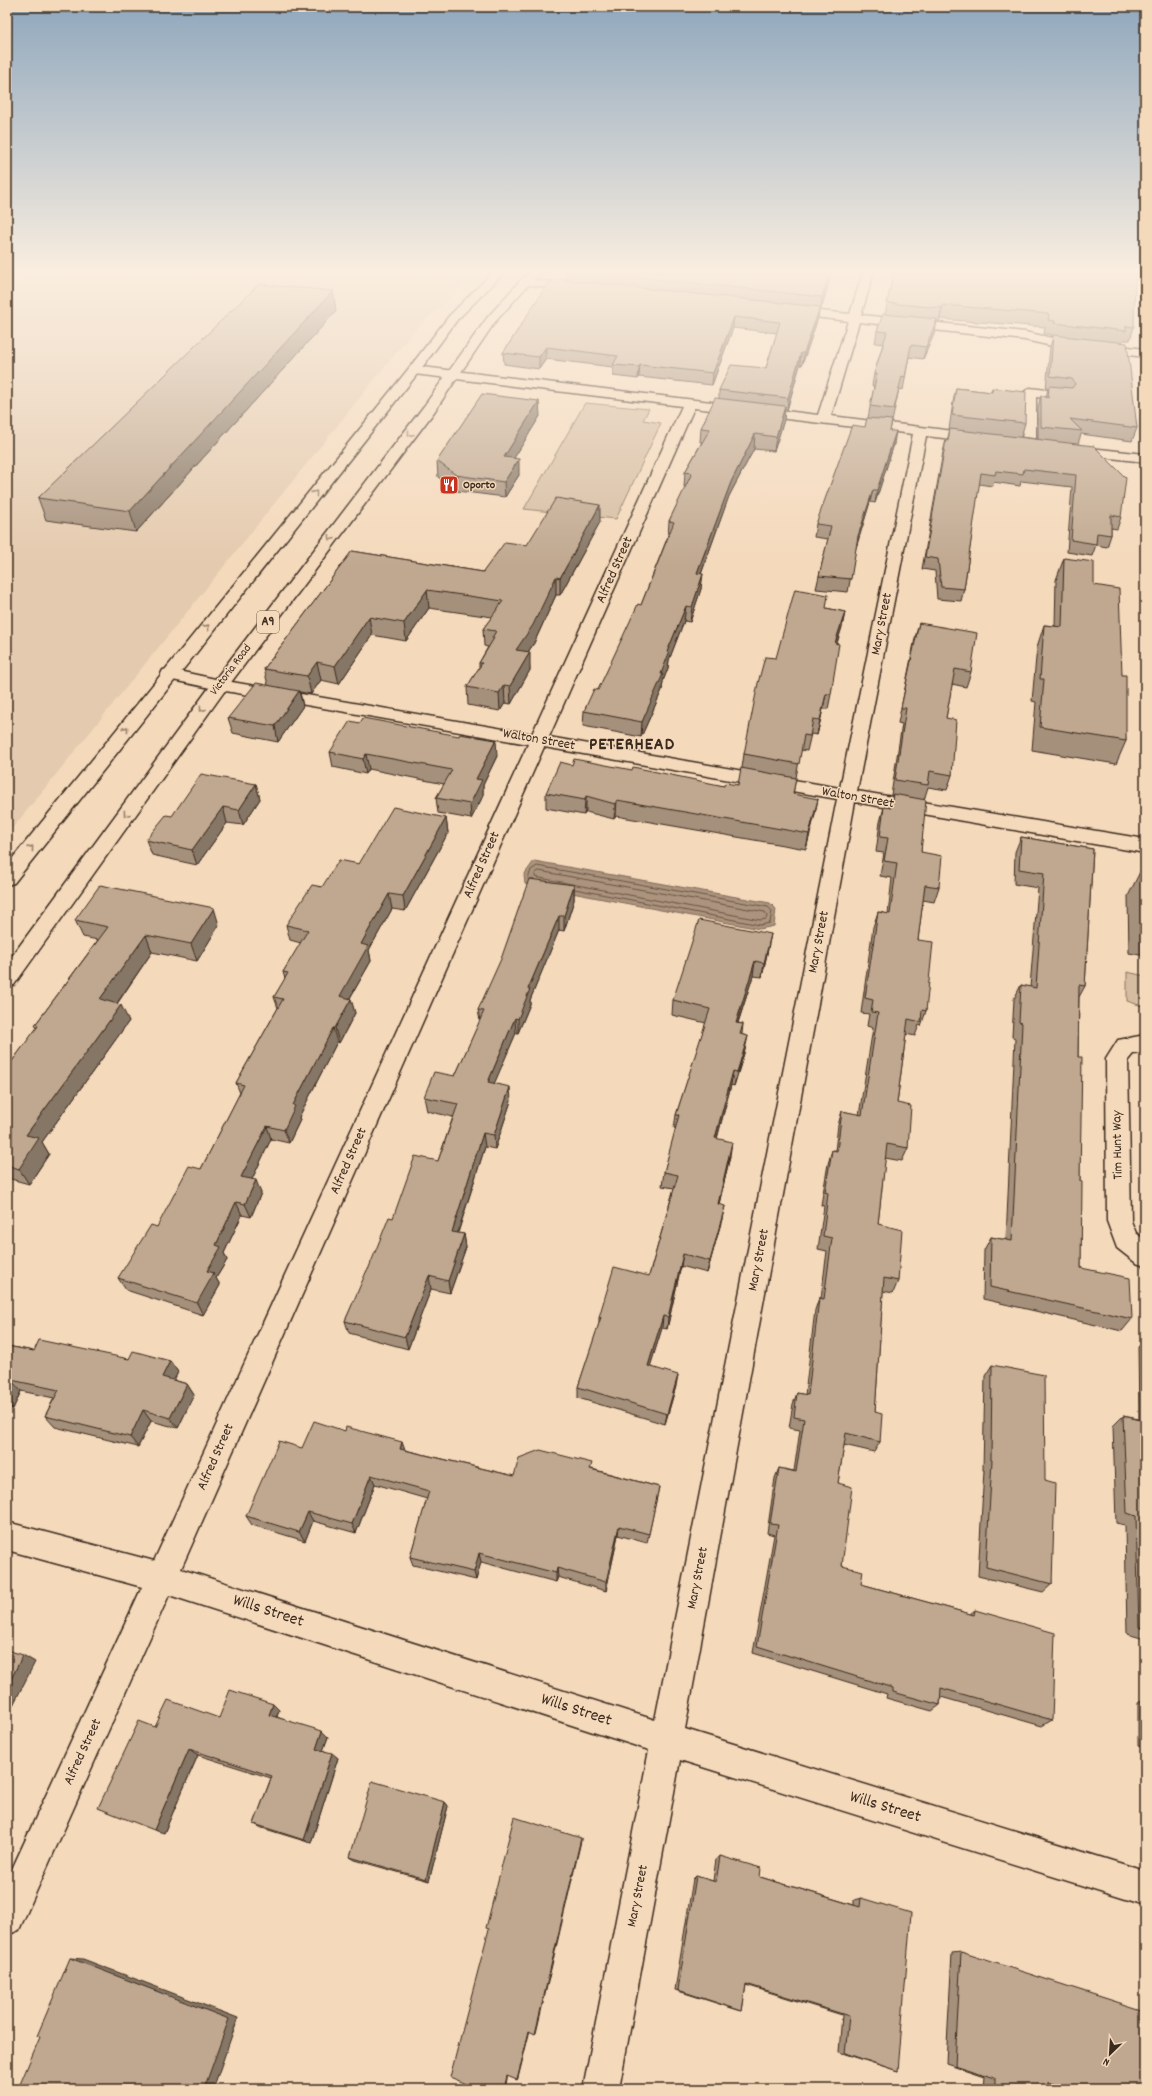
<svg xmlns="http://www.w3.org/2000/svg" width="1152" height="2096" viewBox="0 0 1152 2096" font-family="Dekko,sans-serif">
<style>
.built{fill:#e4caae}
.green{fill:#d6bda2;stroke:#887460}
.water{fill:#ab937d;stroke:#7e6957}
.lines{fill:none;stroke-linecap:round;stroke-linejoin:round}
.shore{stroke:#685444;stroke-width:1}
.street-casing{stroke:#3b2a1e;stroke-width:3}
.highway-casing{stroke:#3b2a1e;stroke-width:3}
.street{fill:#f4d9bb;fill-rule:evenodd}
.highway{fill:#f4d9bb;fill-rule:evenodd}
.wall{fill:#a5907c;stroke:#3b2a1e}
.shaded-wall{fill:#867665;stroke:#3b2a1e}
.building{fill:#c0a890;stroke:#3b2a1e}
.oneway{stroke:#98826c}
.labels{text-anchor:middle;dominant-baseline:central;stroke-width:3;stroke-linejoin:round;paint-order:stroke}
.far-poi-label{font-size:12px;font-weight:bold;fill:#3b2a1e;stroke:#f4d9bb;text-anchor:start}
.far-street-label{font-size:12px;fill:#3b2a1e;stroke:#f4d9bb}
.shield{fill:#f4d9bb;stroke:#725e4d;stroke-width:1}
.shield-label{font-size:13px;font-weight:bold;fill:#3b2a1e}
.street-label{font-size:14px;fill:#3b2a1e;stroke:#f4d9bb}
.near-street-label{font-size:17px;fill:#3b2a1e;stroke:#f4d9bb}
.district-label{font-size:18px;font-weight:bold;letter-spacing:1px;fill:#3b2a1e;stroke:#f4d9bb}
</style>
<rect width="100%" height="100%" fill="#f4d9bb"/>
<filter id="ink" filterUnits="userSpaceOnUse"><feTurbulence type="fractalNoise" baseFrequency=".025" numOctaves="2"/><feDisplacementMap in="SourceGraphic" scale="8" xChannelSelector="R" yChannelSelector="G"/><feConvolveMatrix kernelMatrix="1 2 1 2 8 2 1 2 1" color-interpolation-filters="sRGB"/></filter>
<g filter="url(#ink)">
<!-- built -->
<path class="built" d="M7,272H478L412,333L7,835Z"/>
<!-- green -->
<path class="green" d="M585,403L649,409L643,420L661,423L616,519L524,509Z
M1127,972L1145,976V1007L1127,1001Z"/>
<!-- water -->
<path class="water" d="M534,861L770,903L776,909L774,926L760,929L525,884L524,875Z"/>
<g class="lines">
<!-- shore -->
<path class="shore" d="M539,871L765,912L767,916L766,919L760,920L535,877V874Z
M528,879L531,870L537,866L768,907L772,911L770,923L760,925L575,889"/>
<!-- street casing -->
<g class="street-casing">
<path id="street" d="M7,272H19L7,280Z
M863,272H874L861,315L1025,332L1052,338L1145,349V357L1052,346L1025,340L859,322L831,416L978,434L985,438L978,442L926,436L857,791L1145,839V853L855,802L685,1729L1145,1871V1905L680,1760L619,2089H583L649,1750L169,1595L19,1930L7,1935V1880L142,1587L7,1550V1522L154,1561L528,744L220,690L163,678L161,674L163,670L169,669L220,680L532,734L682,406L414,374L408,370L410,367L414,366L818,415L848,321L789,314L783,311L789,308L850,314ZM694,408L913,434L840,788L549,737ZM544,747L837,799L655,1720L181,1569Z
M1095,272L1145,274V280L1100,275Z
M525,279L578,285L584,288L578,291L521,284L519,282Z
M1030,388L1064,392L1070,396L1064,400L1036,397V445L1029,449L1022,445L1024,392Z
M1072,446L1145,454V462L1067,453L1065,450Z
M1145,1035V1053L1133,1054L1128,1060L1131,1221L1136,1233L1145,1240V1266L1136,1263L1117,1248L1107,1221L1106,1059L1118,1040Z"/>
</g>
<!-- highway casing -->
<g class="highway-casing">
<path id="highway" d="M493,272H505L457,320L418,373L14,883L7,885V865L410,367L449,316Z
M530,272H543L529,284L495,322L434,412L226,689L14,985L7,987V963L214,681L424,406L487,318L521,280Z"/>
</g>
<!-- street -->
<use href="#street" class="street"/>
<!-- highway -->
<use href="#highway" class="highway"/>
</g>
<!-- wall -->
<path class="wall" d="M565,272H832L821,309H819L818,318L802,365H800L787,410L785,409L784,420L774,451L754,449L729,496L701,574V589L690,622L684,621L669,660L668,668L663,681L662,690L641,737L583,726L584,711L598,690L641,605L668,536L669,521L686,487H684L685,472L702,442H700L701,428L719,398V390L766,368L777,333L733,328L712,385L639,377L638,379L613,376V367L546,359L539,369L504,364L503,353L552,283L565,280Z
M894,272L1134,327L1130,340H1123L1122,343L1137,428L1132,441L1081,434L1078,444L1121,517L1117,529L1111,528V535L1107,547L1096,545L1092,556L1067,552L1072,487L1021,481L1020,486L993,482L992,486L979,484L964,589L961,601L937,599L935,571L922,569L943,452L946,440L947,441L950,429H949L953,402L956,388L991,392L992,388L1025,423L1021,437L1038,439V408L1041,395L1046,397L1048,389H1046L1050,347L1053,336H1051V334H1044L1045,327L940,319L939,322L937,321L935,332L923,359L909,357L903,390L899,389L890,431L894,444L875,503L870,502L856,547L848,592L816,589L819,576L828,539L814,537L816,524L865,427L868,418L874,386H872L874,374L883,344L875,343L877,331L885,314Z
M333,291L336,311L136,532L46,520L38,498Z
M540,416L513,459L519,475L505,497L457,491L438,477L437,461Z
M600,522L560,595H556L534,643L528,652L530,670L511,704L505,703L500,711L468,705L467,687L479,668V663L488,647L484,646L483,629L492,617L429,608L406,641L372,635L339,684L321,680L311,694L300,692L303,706L278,742L233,733L228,718L268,685L264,669L352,551L483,572L527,545Z
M1064,558L1094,585L1122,675L1126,741L1116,764L1032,750L1036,702L1032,701L1037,647L1044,625L1055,626L1056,580Z
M826,608L845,612L842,627L837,643L831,694L828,709H823L817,735L811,734L807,751L801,750L793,794L815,814L806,849L616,816L614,819L586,812L584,815L546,808V793L572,765L724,786L738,785L742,768L744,754L776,658Z
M919,623L971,672L966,687L952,684L946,718L952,775L947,790L928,787L924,800L921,852L939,887L934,902L923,900L918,940L926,1011L921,1026L919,1025L915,1036L906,1034L897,1103L908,1148L902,1161L885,1158L878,1224L898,1281L893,1293L883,1291L875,1412L880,1442L874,1452L844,1445L838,1483L842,1566L861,1584L970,1614L975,1610L1052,1720L1042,1726L941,1697L940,1705L932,1711L886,1698L887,1694L753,1653L774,1535L767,1533L775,1478L779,1468L794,1471L800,1430L789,1428L793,1404L797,1393L805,1395L815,1310L819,1298H821L827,1251L818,1249L824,1206L821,1205L828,1164L832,1150L835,1151L838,1125L842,1111L859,1115L873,1028L867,1026L869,1014L861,1013L873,927L878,912L888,914L892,878L880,876L884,853L876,852L880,822L884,807L889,808L893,795H891L902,724L898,723L915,638Z
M330,752L497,756L483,785V796L471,819L438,813L436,798L444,784L369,769L366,774L333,767Z
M256,784L260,799L243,825L227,823L197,865L152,855L146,840L172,816Z
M446,818L448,833L405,911L392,909L369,950L371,961L350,998L355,1013L339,1043L337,1042L299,1117L300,1120L289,1143L271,1139L252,1179L261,1193L251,1217L242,1215L224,1253L227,1260L216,1278L220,1285L203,1315L126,1290L118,1278L157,1227L201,1169L240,1093L236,1083L278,1008L274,997L285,979L283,972L301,943L290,940L286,925L322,887L359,864Z
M1021,837L1093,849L1085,986L1079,997L1078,1057L1080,1181L1081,1268L1132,1319L1122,1331L983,1299L984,1250L991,1237L1006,1240L1015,1038L1012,1037L1014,999L1021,985L1030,987L1038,888L1014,884L1015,852Z
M1142,868H1145V956L1129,953L1128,896Z
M574,885V900L564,931L559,930L530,1000V1004L518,1033H516L494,1083L511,1101L495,1149L485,1147L458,1233L464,1234L466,1247L450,1293L431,1289L408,1349L349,1333L345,1321L393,1218L438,1161L453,1117L427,1111L424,1097L455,1076L480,1021L478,1010Z
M75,920L219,925L197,961L152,952L117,1004L129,1021L42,1142L49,1154L29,1184L7,1178V1068L37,1028L35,1025L98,940L83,937Z
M768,949L762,977L753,976L738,1023L743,1024L742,1034L745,1050L734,1086L731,1085L717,1139L730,1156L719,1204L722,1219L707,1273L681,1266L667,1329L662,1328L650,1366L676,1386L665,1424L578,1398V1387L599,1324V1317L649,1276L674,1188L662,1186L664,1172L676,1129L674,1128L676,1115L706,1023L672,1015L673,1000Z
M1145,1340V1639L1127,1634L1125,1525L1116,1523L1113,1426L1123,1416L1139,1419L1138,1347Z
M7,1346L34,1351L129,1359L170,1361L178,1372L174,1380L187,1384L194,1395L178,1428L151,1421L138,1447L55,1427L45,1416L54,1398L21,1391L13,1409L7,1407Z
M992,1365L1045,1480L1052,1584L1043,1592L978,1576L984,1470H983L985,1376Z
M345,1431L405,1450L514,1476L592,1469L659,1487L647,1543L618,1535L606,1591L558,1577L556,1582L481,1562L476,1580L413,1565L410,1557L427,1499L375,1484L356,1533L313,1521L305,1541L252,1525L246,1516L302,1448Z
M1145,1699V1748L1138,1746V1703Z
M273,1704L279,1710L277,1717L328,1737L323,1750L338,1758L311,1843L262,1828L254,1824L271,1778L198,1755L164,1833L155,1727L219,1718Z
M445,1802L448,1806L429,1881L355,1860L350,1857Z
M720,1856L760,1877L854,1905V1900L861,1898L898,2071L839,2052L842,2015L746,1985L742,2011L738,2010L675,1990L693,1879L696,1876L713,1881L716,1859Z
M961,1952L1145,2089H1067L1047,2083V2089H984L985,2076L946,2063L952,1953Z"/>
<!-- shaded-wall -->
<path class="shaded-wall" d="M829,272H832L821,309L822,297Z
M333,291L336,311L136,532L130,511Z
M943,305L940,319L939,322L942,308Z
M820,307L818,318L802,365L804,353Z
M734,317L733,328L712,385L713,373Z
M937,319L935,332L923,359L926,347Z
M546,347V359L539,369V357Z
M801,353L800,365L787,410L788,398Z
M640,365L639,377L638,379L639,367Z
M539,401L540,416L505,473L504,457Z
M785,406L784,420L774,451L776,437Z
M896,431L894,444L875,503L877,490Z
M755,434L754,449L729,496L696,588L697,573L731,482Z
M519,459V475L505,497L504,482Z
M873,490L870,502L856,548L858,536Z
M600,505V522L560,595V578Z
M703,574L701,589L690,622L692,607Z
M556,577V595L534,643L517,668L516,650Z
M427,590L429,608L406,641L404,623Z
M686,606L684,621L669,660L668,668L663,681L662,690L641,737L642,722L661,674L667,652Z
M845,612L842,627L832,658L835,643Z
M369,617L372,635L339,684L335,666Z
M530,652V670L511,704L510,686Z
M317,662L321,680L311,694L307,676Z
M504,685L505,703L500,711L499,693Z
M299,691L303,706L278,742L275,726Z
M826,694L823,709L817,735L820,720Z
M496,740L497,756L483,785V796L471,819L470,804L476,779Z
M366,754L369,769L366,774L363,759Z
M256,784L260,799L243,825L239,810Z
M586,796V812L584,815L585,800Z
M818,799L815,814L806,849L809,834Z
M617,800L616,816L614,819L615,804Z
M223,807L227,823L197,865L192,850Z
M446,818L448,833L405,911L403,896Z
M574,885V900L564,931V916Z
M389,894L392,909L369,950L371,961L343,1010L340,996L361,944Z
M214,908L219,925L197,961L191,944Z
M559,916V930L530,1000V1004L518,1033V1019L528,989Z
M771,934L768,949L762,977L764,963Z
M146,935L152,952L108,1016L100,999Z
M755,961L753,976L733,1037L736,1023Z
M351,999L355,1013L339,1043L335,1028Z
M121,1005L129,1021L42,1142L49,1154L29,1184L19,1169L26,1135Z
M515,1018L516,1033L489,1096L488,1082Z
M333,1028L337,1042L299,1117L300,1120L289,1143L284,1130L293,1105Z
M748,1036L745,1050L734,1086L737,1072Z
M733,1071L731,1085L713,1152L715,1138Z
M510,1087L511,1101L495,1149L494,1135Z
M267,1126L271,1139L247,1190L241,1177Z
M483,1133L485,1147L454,1244L452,1232Z
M732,1142L730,1156L716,1217L718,1204Z
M256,1180L261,1193L251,1217L245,1204Z
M236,1202L242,1215L224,1253L227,1260L216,1278L220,1285L203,1315L197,1303L216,1245Z
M725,1206L722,1219L707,1273L710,1261Z
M464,1234L466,1247L450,1293L448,1281Z
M683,1254L681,1266L667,1329L668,1317Z
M429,1276L431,1289L408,1349L405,1337Z
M663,1316L662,1328L647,1377L648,1366Z
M170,1361L178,1372L170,1388L162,1377Z
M678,1375L676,1386L665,1424L667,1414Z
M11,1380L21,1391L13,1409L7,1403V1387Z
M187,1384L194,1395L178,1428L170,1418Z
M143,1410L151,1421L138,1447L130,1437Z
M402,1442L406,1453L400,1449Z
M371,1475L375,1484L356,1533L352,1524Z
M308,1512L313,1521L305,1541L299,1532Z
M619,1526L618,1535L606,1591V1582Z
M479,1553L481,1562L476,1580L474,1572Z
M557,1568L558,1577L556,1582V1573Z
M23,1655L35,1662L7,1717V1687Z
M273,1704L279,1710L275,1721L269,1715Z
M322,1731L328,1737L322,1754L316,1749Z
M189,1749L198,1755L164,1833L154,1830Z
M332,1753L338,1758L311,1843L304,1840Z
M445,1802L448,1806L429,1881L426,1879Z
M581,1838V1841L536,2033L535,2034Z
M70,1958L83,1959L238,2018L213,2089H204Z
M530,2030L518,2078L517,2080L529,2031Z
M508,2074L505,2089H504L507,2076Z"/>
<!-- building -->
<path class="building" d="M591,272H830L822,297Z
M894,272H1135L1134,327L1126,326V331L1054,323L1055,321L1048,320L1049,314L943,305L942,308L887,303Z
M556,279L820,307L804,353H801L788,398L719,390L731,365L766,368L780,322L734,317L713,373L640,365L639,367L613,365L618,356L546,347L539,357L503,353L548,283H552Z
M259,284L333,291L130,511L38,498Z
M883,314L937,319L926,347L911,345L905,377L902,376L894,409L870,406L877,374H874L887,332L877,331Z
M1053,335L1127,343L1137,428L1070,419L1082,431L1041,427V395L1048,398L1049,386L1072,388L1075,384L1072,379L1050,376Z
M956,388L992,392V388L1026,392L1025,423L952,415Z
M482,394L539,401L504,457L519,459L504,482L456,475L437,461Z
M715,398L785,406L776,437L755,434L731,482L697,573L703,574L692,607L686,606L667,652L669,653L661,674H663L642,722L584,711L594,689L598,690L638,604L641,605L674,522L669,521L692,473L685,472L710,429L701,428Z
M867,418L892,420L890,431H896L877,490H873L858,536L851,579L819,576L831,526L816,524L852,425L865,427Z
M950,429L1094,446L1126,478L1121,517L1111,515V535L1097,533L1096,544L1071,540L1076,475L1024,469L1023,474L996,471L995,475L981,473L964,589L941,587L938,559L925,557L946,440L948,441Z
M556,498L600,505L560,578L556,577L533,625L516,650L530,652L510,686L504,685L499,693L467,687L482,663H479L494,638H492L496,631L483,629L503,601L427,590L404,623L369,617L335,666L317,662L307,676L264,669L352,551L483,572L505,542L527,545Z
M1064,558L1094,562V585L1119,589L1122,675H1126V741L1040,727L1044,679H1040L1044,625L1062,627Z
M795,589L828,595L826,608L845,612L835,643L839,644L831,694H826L820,720L813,719L810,736L804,735L799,764L744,754L758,683L765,657L776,658Z
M919,623L977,633L971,672L955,669L946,718L956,720L952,775L930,771L928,785L895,780L906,708H901Z
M256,683L299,691L275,726L228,718Z
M363,718L459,736L460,734L496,740L476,779L482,780L470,804L436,798L452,770L366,754L363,759L330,752L350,721L360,723Z
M574,759L632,770L633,767L724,786L725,783L738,785L741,768L796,778L793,794L818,799L809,834L617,800L615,804L586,796L585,800L546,793L560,762L572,765Z
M201,774L256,784L239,810L223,807L192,850L146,840L166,815L172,816Z
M893,794L926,800L921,852L942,856L939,887L925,885L918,940L933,942L926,1011L922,1010L921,1022L908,1019L897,1103L911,1106L908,1148L887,1144L878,1224L902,1230L898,1281L884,1278L875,1412L882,1414L880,1442L846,1433L838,1483L852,1487L842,1566L863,1571L861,1584L974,1615L975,1610L1055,1633L1052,1720L941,1688L940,1705L893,1692V1688L757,1646L778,1525L770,1524L779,1468L796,1472L804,1419L794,1417L797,1393L808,1395L819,1298L824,1299L832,1238L823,1236L828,1193L825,1192L832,1150L837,1151L842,1111L862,1115L878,1013L871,1012L873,1000L865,998L878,912L890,914L897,863L884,861L888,838L880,837L884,807L891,808Z
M393,807L446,818L403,896L389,894L361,944L368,946L340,996L351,999L335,1028H333L293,1105L295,1106L284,1130L267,1126L241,1177L256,1180L245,1204L236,1202L216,1245L221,1247L207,1271L214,1273L197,1303L118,1278L151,1225L157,1227L189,1166L201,1169L244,1085L236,1083L283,999L274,997L288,973L283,972L308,930L286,925L312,885L322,887L339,860L359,864Z
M1021,837L1093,849L1085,986L1079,985L1078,1057H1082L1080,1181L1082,1182L1081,1268L1130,1278L1132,1319L990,1287L991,1237L1012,1241L1022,1023L1019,1022L1021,985L1036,988L1044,873L1019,869Z
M1142,868H1145V926L1144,925Z
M529,879L574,885L564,916H559L528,989H530L518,1019L515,1018L488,1082L510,1087L494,1135L483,1133L452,1232L464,1234L448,1281L429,1276L405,1337L345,1321L367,1270H368L389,1217L393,1218L415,1156L438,1161L458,1104L424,1097L434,1072L455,1076L484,1011L478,1010L501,959Z
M100,885L214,908L191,944L146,935L100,999L121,1005L26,1135L39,1138L19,1169L7,1165V1068L38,1026L35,1025L108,927L75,920Z
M699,920L771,934L764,963L755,961L736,1023L743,1024L740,1034L748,1036L737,1072L733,1071L715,1138L732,1142L718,1204L725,1206L710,1261L683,1254L668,1317L663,1316L648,1366L678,1375L667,1414L578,1387L601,1317H599L614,1267L649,1276L678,1175L664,1172L679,1115H676L710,1009L673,1000Z
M39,1340L129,1359L133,1351L170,1361L162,1377L187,1384L170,1418L143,1410L130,1437L45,1416L59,1390L11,1380L7,1387V1346L34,1351Z
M992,1365L1044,1375L1045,1480L1055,1483L1052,1584L986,1567L992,1460H991Z
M1123,1416L1145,1421V1628L1139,1627L1136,1516L1127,1513Z
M314,1421L345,1431L346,1427L402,1442L400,1449L514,1476L519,1458L540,1450L592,1463L590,1469L659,1487L649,1534L619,1526L606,1582L557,1568L556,1573L479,1553L474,1572L410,1557L429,1491L371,1475L352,1524L308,1512L299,1532L246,1516L279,1441L302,1448Z
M7,1650L23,1655L7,1687Z
M230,1690L273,1704L269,1715L322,1731L316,1749L332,1753L304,1840L254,1824L272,1776L189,1749L154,1830L98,1808L139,1721L155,1727L168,1700L219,1718Z
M372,1781L445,1802L426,1879L350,1857Z
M514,1817L581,1838L535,2034L529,2031L517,2080L507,2076L504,2089H479L450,2077L489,1929L486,1928Z
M720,1856L761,1868L760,1877L860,1907L861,1898L911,1913L898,2071L845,2053L849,2016L746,1984L742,2011L678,1990L696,1876L716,1882Z
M961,1952L1145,2011V2089H1072L1047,2081V2089H995V2078L955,2065Z
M70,1958L229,2019L204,2089H18L40,2037L37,2036Z"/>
<!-- one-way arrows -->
<defs><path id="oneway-chevron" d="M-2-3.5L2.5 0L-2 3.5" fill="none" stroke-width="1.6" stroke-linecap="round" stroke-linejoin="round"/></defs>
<g class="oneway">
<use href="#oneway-chevron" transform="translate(410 434) rotate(127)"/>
<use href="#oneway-chevron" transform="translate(315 493) rotate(-51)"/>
<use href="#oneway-chevron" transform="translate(331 538) rotate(127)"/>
<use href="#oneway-chevron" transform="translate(207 627) rotate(-51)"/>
<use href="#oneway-chevron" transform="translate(202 709) rotate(126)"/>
<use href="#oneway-chevron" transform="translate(126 729) rotate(-51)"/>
<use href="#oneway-chevron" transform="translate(126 814) rotate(126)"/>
<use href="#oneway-chevron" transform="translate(31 848) rotate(-51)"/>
</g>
</g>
<!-- sky -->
<linearGradient id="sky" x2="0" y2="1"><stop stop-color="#8fa7bd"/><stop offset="0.48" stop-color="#faeee0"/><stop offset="1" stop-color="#faeee0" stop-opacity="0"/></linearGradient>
<rect width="1152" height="566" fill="url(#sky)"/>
<!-- icons -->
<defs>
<g id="restaurant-square" transform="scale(1)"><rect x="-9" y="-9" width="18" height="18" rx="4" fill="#c8321e" stroke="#f4d9bb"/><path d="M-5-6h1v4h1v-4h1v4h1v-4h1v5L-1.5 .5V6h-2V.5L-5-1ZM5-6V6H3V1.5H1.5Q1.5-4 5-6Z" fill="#fff"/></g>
</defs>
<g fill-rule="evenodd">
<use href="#restaurant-square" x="449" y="485"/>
</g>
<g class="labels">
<!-- far-poi labels -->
<g class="far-poi-label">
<text x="463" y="485">Oporto</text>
</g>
<!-- far-street labels -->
<g class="far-street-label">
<text transform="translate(231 670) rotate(-53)">Victoria Road</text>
</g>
<!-- shield labels -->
<rect class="shield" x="257" y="611" width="22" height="22" rx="3"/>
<g class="shield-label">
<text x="268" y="622">A9</text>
</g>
<!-- street labels -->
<g class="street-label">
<text transform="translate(615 570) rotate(-66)">Alfred Street</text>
<text transform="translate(882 624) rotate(-79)">Mary Street</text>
<text transform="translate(539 740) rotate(10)">Walton Street</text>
<text transform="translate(858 798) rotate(10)">Walton Street</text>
<text transform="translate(482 865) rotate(-66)">Alfred Street</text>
<text transform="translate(819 942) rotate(-79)">Mary Street</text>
<text transform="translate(1118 1145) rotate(-91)">Tim Hunt Way</text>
<text transform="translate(349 1161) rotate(-66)">Alfred Street</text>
<text transform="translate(759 1260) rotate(-79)">Mary Street</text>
<text transform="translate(216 1457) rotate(-66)">Alfred Street</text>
<text transform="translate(698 1578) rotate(-79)">Mary Street</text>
<text transform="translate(83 1752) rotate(-65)">Alfred Street</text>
<text transform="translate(638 1896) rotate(-79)">Mary Street</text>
</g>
<!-- near-street labels -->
<g class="near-street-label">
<text transform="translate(268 1612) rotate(18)">Wills Street</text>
<text transform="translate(576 1711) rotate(18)">Wills Street</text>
<text transform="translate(885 1808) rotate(17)">Wills Street</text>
</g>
<!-- district labels -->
<g class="district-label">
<text x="632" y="745">PETERHEAD</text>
</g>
</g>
<!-- margin -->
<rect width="1152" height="2096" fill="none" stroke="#f4d9bb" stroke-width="24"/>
<rect x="12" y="12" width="1128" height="2072" fill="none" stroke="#3b2a1e" stroke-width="1.5" filter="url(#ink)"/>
<!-- north arrow -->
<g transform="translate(1110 2054) rotate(205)" stroke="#f4d9bb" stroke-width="3" paint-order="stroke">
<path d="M0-3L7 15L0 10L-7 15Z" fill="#3b2a1e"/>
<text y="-6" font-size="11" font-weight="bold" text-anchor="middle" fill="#3b2a1e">N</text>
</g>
</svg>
